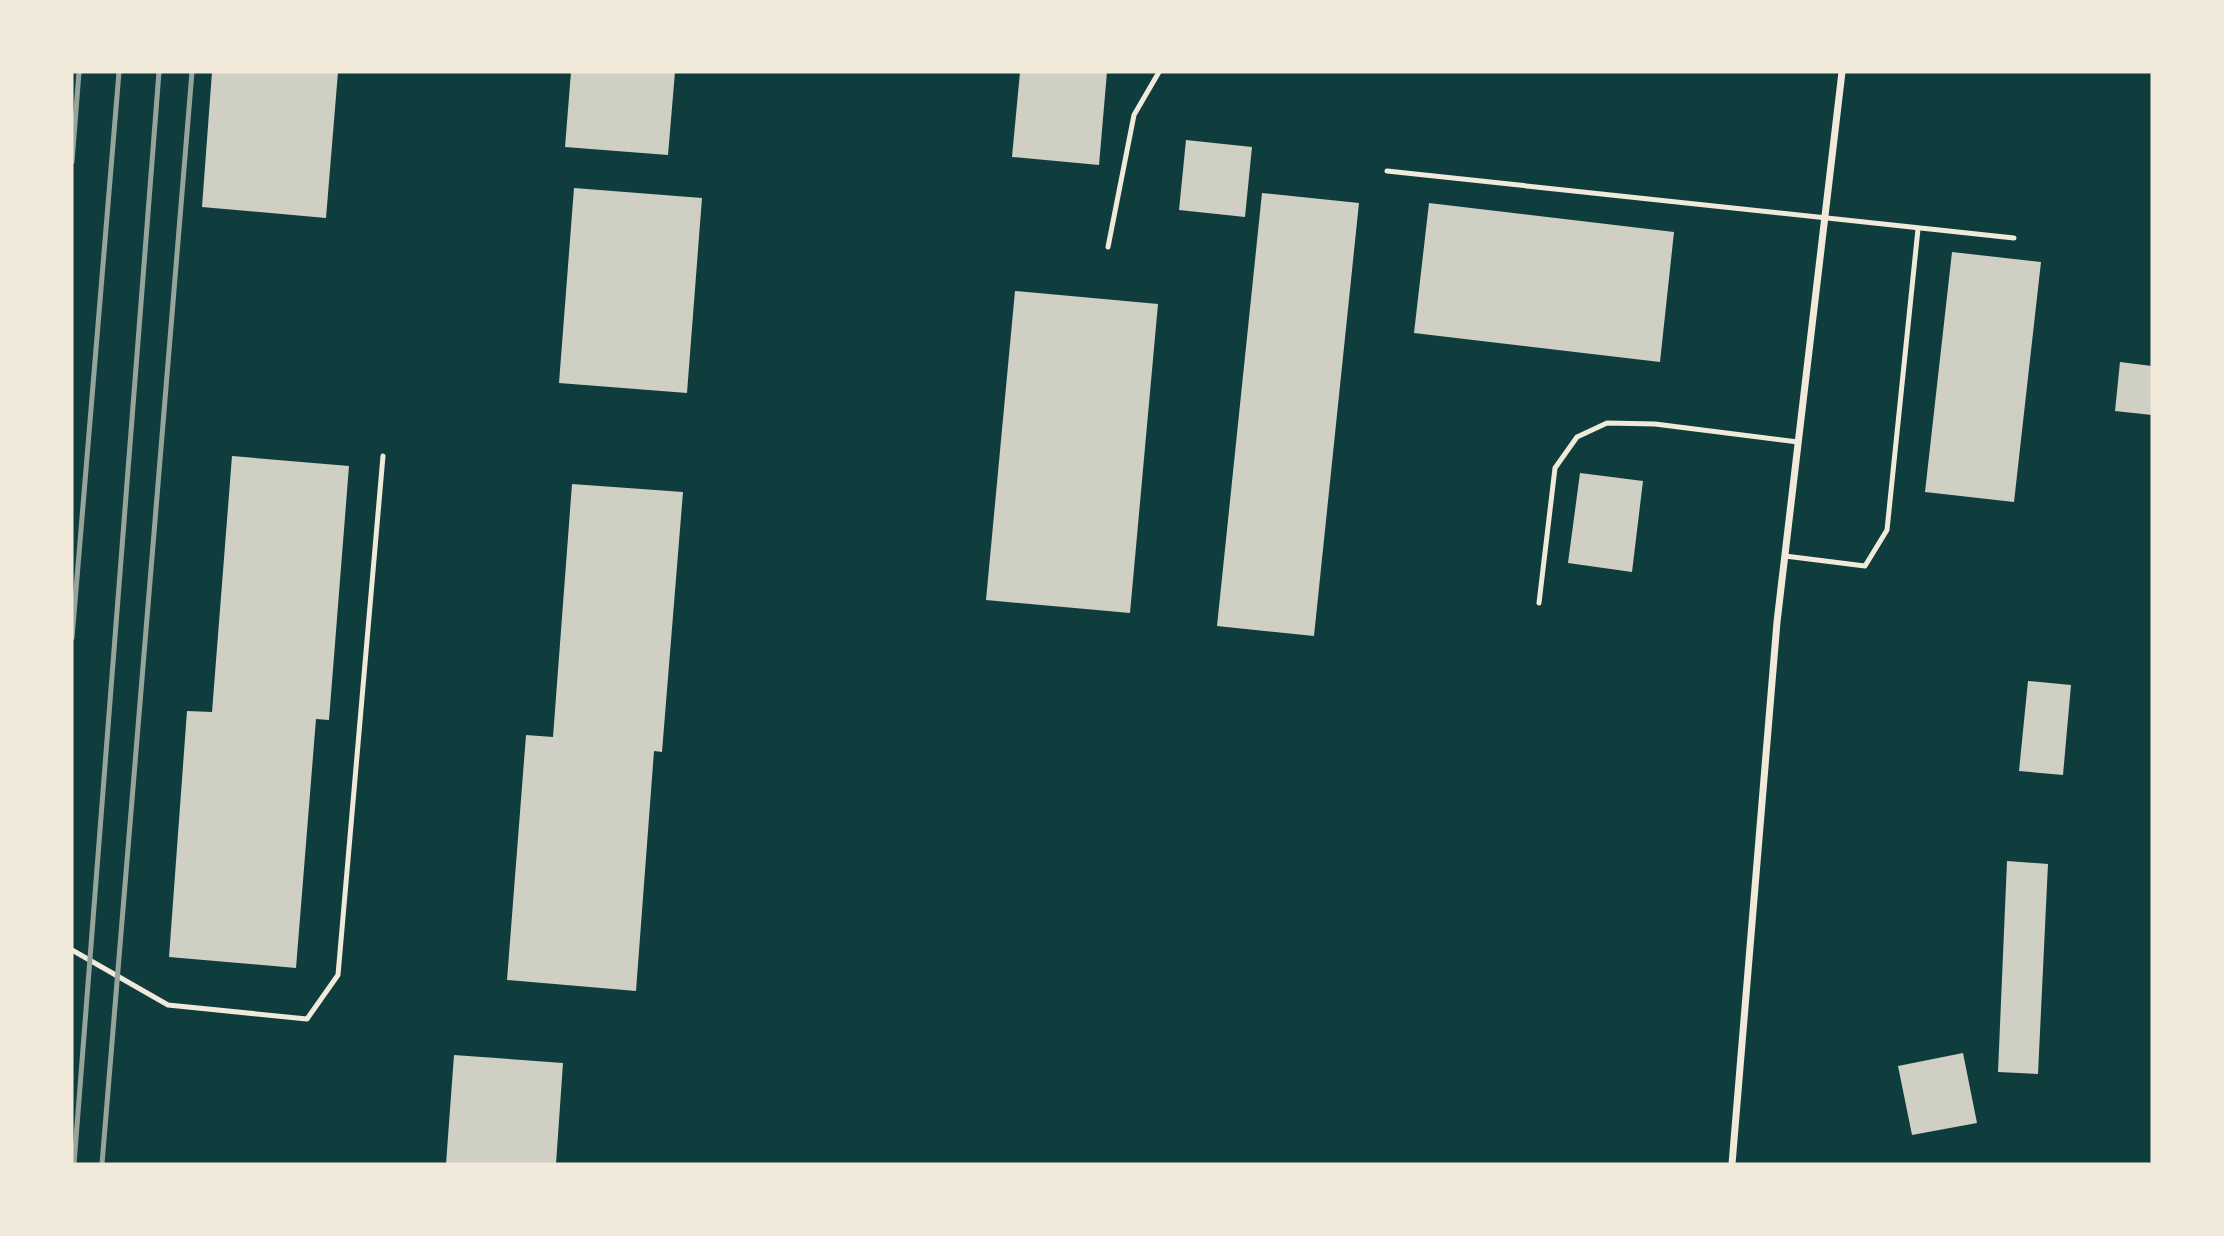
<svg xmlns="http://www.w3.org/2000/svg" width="2224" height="1236" viewBox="0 0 2224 1236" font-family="Spectral,serif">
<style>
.building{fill:#cfcfc3}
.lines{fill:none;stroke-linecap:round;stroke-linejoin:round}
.service{stroke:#f1e9da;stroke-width:5}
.minor{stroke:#f1e9da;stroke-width:7}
.rail{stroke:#97a49c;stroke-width:5}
</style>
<rect width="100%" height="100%" fill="#0f3d3e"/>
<!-- building -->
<path class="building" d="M212,72H338L326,218L202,207Z
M571,72H675L668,155L565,147Z
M1020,72H1107L1099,165L1012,157Z
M1186,140L1252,147L1245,217L1179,210Z
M574,188L702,198L687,393L559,383Z
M1262,193L1359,203L1314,636L1217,626Z
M1429,203L1674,232L1660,362L1414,333Z
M1952,252L2041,262L2014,502L1925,492Z
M1015,291L1158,304L1130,613L986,600Z
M2120,362L2152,366V415L2115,411Z
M232,456L349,466L329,720L316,719L296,968L169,957L187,711L212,712Z
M1580,473L1643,481L1632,572L1568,563Z
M572,484L683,492L662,752L654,751L636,991L507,980L526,735L553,737Z
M2028,681L2071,685L2063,775L2019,771Z
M2007,861L2048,864L2038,1074L1998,1072Z
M1963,1053L1977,1123L1912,1135L1898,1066Z
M454,1055L563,1063L556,1164H446Z"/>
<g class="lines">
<!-- service -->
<path class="service" d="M1387,171L2014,238
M1108,247L1134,115L1159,72
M1785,556L1865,566L1887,530L1918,229
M1539,603L1555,468L1577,437L1607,423L1655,424L1798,442
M72,950L168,1005L307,1019L338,975L383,456"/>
<!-- minor -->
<path class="minor" d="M1732,1164L1777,622L1842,72"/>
<!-- rail -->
<path class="rail" d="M72,162L79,72
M72,638L119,72
M74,1164L159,72
M102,1164L192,72"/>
</g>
<!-- border -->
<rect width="2224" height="1236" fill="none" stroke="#f1e9da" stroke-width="147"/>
</svg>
